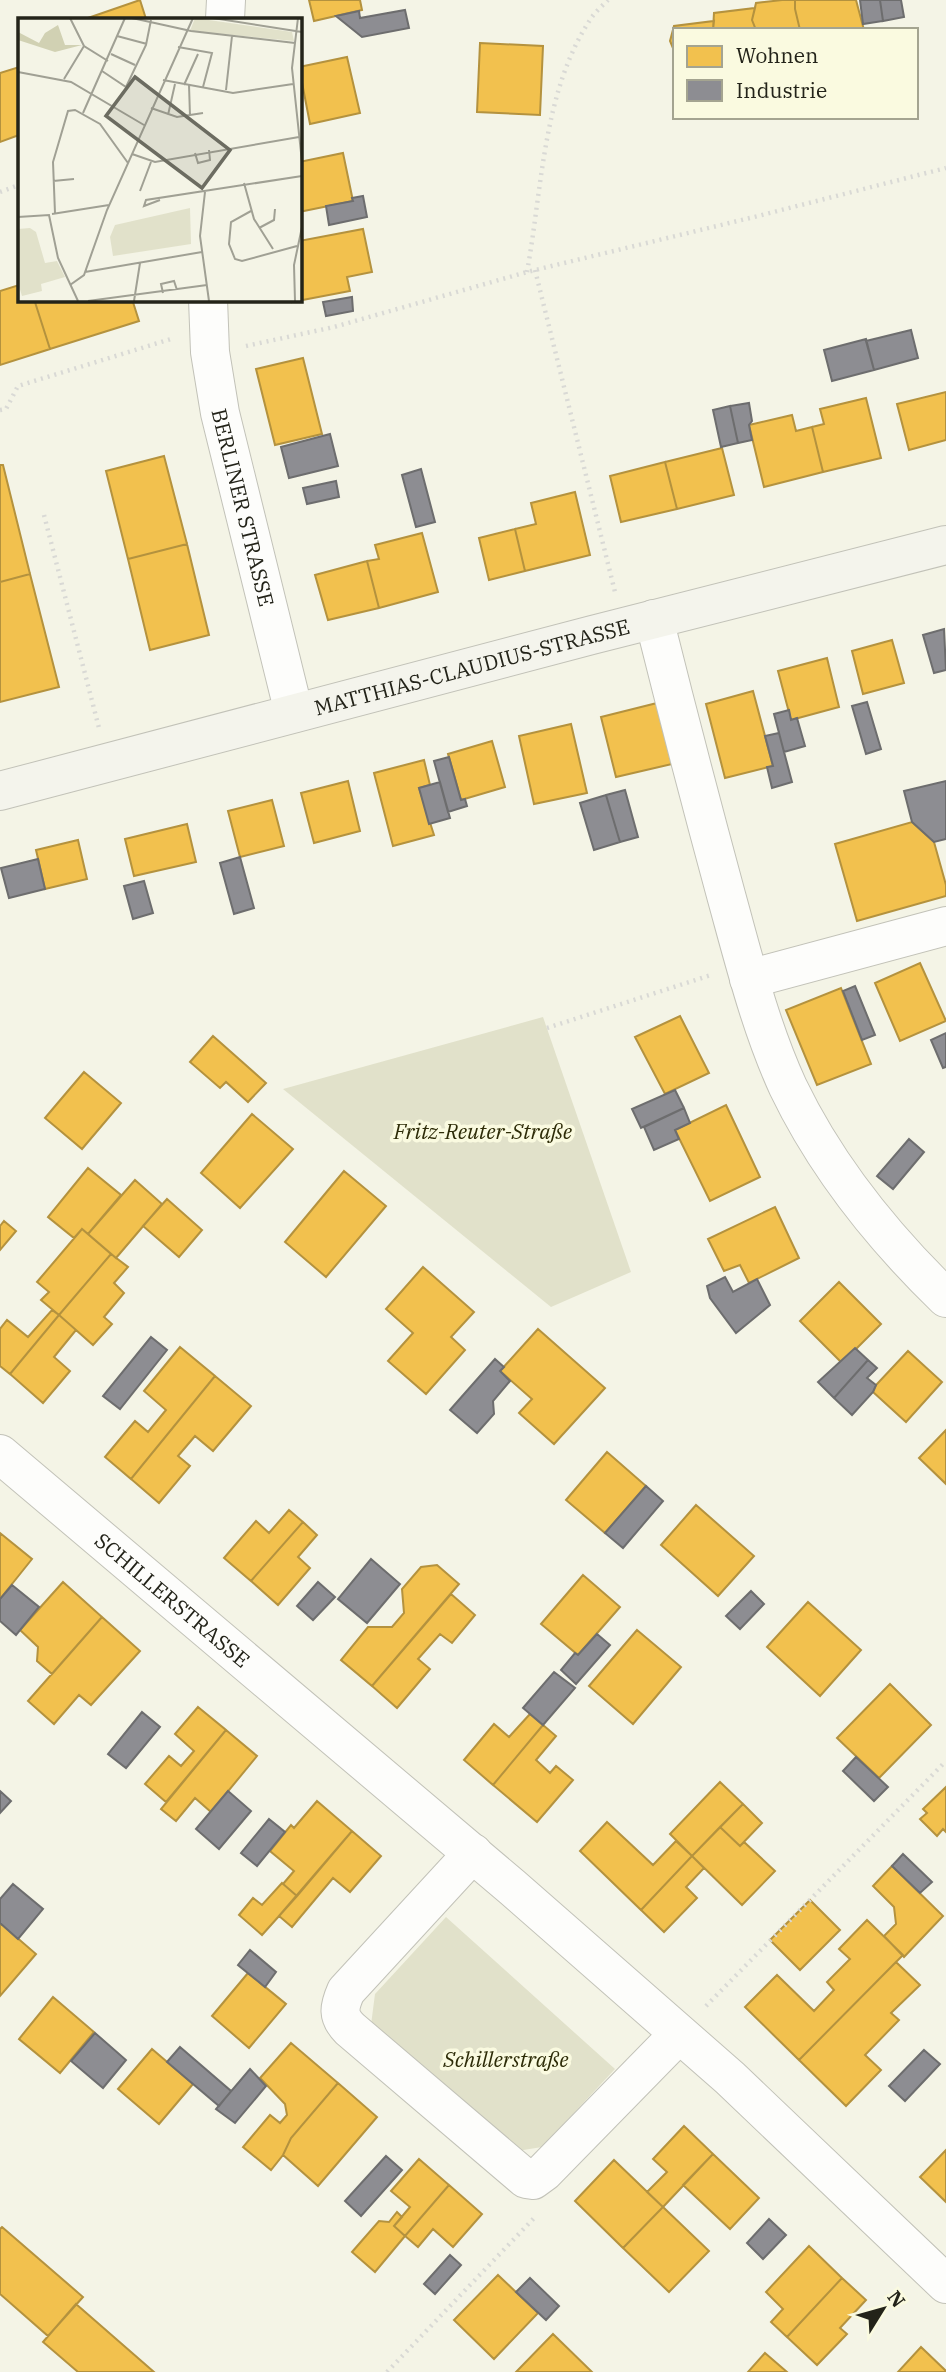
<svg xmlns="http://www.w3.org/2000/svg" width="946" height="2372" viewBox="0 0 946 2372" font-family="'IBM Plex Serif',serif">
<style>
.green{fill:#e1e1ca}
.homes{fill:#f2c14e;stroke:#b4923e;stroke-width:2}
.industry{fill:#8d8d92;stroke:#6d6d6e;stroke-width:2}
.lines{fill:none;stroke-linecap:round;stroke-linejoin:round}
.street-casing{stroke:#c2c2b8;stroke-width:40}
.secondary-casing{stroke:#c2c2b8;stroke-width:40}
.path{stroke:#d9d9d5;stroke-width:4.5;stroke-dasharray:2 5;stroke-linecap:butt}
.street{stroke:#fdfdfb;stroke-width:38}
.secondary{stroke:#f4f4ec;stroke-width:38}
.labels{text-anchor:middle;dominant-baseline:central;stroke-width:7;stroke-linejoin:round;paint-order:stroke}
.street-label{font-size:21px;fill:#232319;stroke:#fafae0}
.park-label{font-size:21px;font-style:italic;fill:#2d2b07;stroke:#fafae0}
.inset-road{fill:none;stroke:#a0a094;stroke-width:2}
.view{fill:#6c6c61;fill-opacity:0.15;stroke:#6c6c61;stroke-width:3.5}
.inset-edge{fill:none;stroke:#232319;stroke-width:3.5}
</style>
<rect width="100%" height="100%" fill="#f4f4e6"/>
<!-- green -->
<path class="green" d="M543,1017L631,1272L551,1307L283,1089Z
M446,1917L615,2069L542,2147L511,2152L371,2025L375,1994Z"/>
<!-- homes -->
<path class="homes" d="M140,0L146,19H85Z
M309,0H360L362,10L314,21Z
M782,0H795V9L800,30H756L752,20L756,3Z
M795,0H856L864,30H800L795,9Z
M755,8L752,20L756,30H713L714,13Z
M714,21L713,30H675V53L670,41L674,26Z
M480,43L543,46L540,115L477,112Z
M347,57L360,113L310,124L299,67Z
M19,67V135L0,142V73Z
M343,153L353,201L299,212V162Z
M363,229L372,272L347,277L350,291L292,302V299H299V241Z
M19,285V299H34L50,349L0,365V291Z
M34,299H132L139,321L50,349Z
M303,358L322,434L275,445L256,369Z
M946,392V440L909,450L897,404Z
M866,398L881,458L823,472L812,427L824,424L820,409Z
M792,415L796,431L812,427L823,472L764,487L749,425Z
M722,448L734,495L677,509L665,462Z
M164,456L187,544L128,559L106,471Z
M665,462L677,509L621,522L610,476Z
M0,465H3L30,574L0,582Z
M575,492L590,555L525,571L515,529L536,524L531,503Z
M515,529L525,571L489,580L479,538Z
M422,533L438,592L379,608L367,561L379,559L375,545Z
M187,544L209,635L150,650L128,559Z
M367,561L379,608L328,620L315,575Z
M30,574L59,687L0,702V582Z
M892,640L904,683L863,694L852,651Z
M827,658L839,707L791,720L778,671Z
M753,691L773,766L725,778L706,704Z
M657,703L672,764L616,777L601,717Z
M571,724L587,793L534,804L519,736Z
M492,741L505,787L461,800L448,754Z
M424,760L430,785L419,788L434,835L393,846L374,773Z
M348,781L360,831L314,843L301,793Z
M272,800L284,846L240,857L228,811Z
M912,822L934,842L946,885V896L857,921L835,844Z
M187,824L196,862L134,876L125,839Z
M78,840L87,879L45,889L36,850Z
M920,963L946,1021L900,1041L875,983Z
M841,988L871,1064L817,1085L786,1010Z
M680,1016L709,1073L665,1094L635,1037Z
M213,1036L266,1083L248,1102L226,1082L220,1088L190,1062Z
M84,1072L121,1103L82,1149L45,1118Z
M726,1105L760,1177L710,1201L675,1130Z
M252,1114L293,1149L240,1208L201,1173Z
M88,1168L121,1195L88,1234L82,1229L74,1238L48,1217Z
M344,1171L386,1206L326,1277L285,1242Z
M135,1180L162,1204L116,1258L88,1234Z
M167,1199L202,1230L179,1257L143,1226Z
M775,1207L799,1258L749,1283L740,1265L724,1271L708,1239Z
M4,1221L16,1231L0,1250V1226Z
M82,1229L111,1254L59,1315L41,1300L49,1292L37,1282Z
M111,1254L128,1267L114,1283L124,1293L104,1317L112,1324L93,1345L59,1315Z
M423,1267L474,1312L451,1337L465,1350L426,1394L388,1361L413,1333L386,1309Z
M839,1282L881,1324L842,1363L800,1321Z
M52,1310L59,1315L10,1374L0,1366V1329L7,1320L28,1337Z
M59,1315L76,1330L54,1357L70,1371L43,1403L10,1374Z
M538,1329L605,1388L554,1444L519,1413L532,1399L500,1371Z
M180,1347L215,1376L131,1479L105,1457L135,1421L148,1432L166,1410L144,1391Z
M908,1351L942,1382L906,1422L873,1392L876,1385Z
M215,1376L251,1406L213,1451L195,1436L178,1456L190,1466L159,1503L131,1479Z
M946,1430V1484L919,1458Z
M607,1452L646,1486L605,1533L566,1500Z
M696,1505L754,1556L718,1596L661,1545Z
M289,1510L303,1522L251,1581L224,1558L256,1521L269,1533Z
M303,1522L317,1535L298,1557L310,1568L278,1605L251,1581Z
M0,1533L32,1559L0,1599Z
M437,1565L459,1584L372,1686L341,1660L368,1627H392L404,1613L402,1589L421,1567Z
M583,1575L620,1607L578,1655L541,1624Z
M63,1582L102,1617L52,1674L37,1661L38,1647L20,1630Z
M451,1594L475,1615L452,1643L440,1634L418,1659L430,1669L397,1708L372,1686Z
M808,1602L861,1650L820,1696L767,1647Z
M102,1617L140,1651L91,1705L79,1695L54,1724L28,1701Z
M637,1630L681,1667L633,1724L589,1686Z
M890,1684L931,1725L879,1778L837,1738Z
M198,1707L226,1730L166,1802L145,1784L169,1756L181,1766L194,1751L175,1734Z
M530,1714L543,1725L493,1785L464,1760L494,1724L509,1737Z
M543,1725L556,1736L536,1760L550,1773L556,1766L573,1780L537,1822L493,1785Z
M226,1730L257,1756L211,1812L195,1798L176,1821L161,1809Z
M720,1782L743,1804L692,1856L670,1834Z
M946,1787V1832L943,1829L937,1836L920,1819L927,1813L923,1809Z
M317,1801L352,1831L297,1896L283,1884L294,1871L270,1851L291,1825L294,1828Z
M743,1804L762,1823L740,1846L720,1827Z
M607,1822L653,1865L676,1841L692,1856L641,1910L580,1851Z
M720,1827L740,1846L744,1842L775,1871L742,1905L692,1856Z
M352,1831L381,1856L350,1892L333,1878L292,1927L279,1916Z
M692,1856L704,1868L686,1887L697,1898L664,1932L641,1910Z
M892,1866L943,1916L904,1957L884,1936L896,1924L894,1907L873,1886Z
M282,1883L297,1896L262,1935L239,1915L253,1898L262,1905Z
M810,1900L840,1930L800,1970L770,1940Z
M867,1920L903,1955L799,2060L745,2007L777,1975L814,2011L834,1990L827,1982L850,1959L839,1949Z
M0,1923L36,1954L0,1996Z
M896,1962L920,1985L891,2013L899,2020L865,2055L881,2070L846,2106L799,2060Z
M248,1973L286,2004L249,2048L212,2016Z
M53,1997L94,2032L60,2073L19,2039Z
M291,2043L338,2083L291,2138L283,2155L271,2170L243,2147L270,2115L280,2123L287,2115L285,2104L260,2078Z
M152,2049L193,2084L159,2124L118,2089Z
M338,2083L377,2117L318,2186L283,2155L291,2138Z
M684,2126L713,2154L663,2207L647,2192L667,2172L653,2159Z
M946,2150V2202L920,2177Z
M713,2154L759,2198L730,2229L683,2185Z
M419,2159L449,2185L405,2236L394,2226L410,2207L391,2191Z
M614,2160L663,2207L623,2248L575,2201Z
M449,2185L482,2214L453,2247L433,2229L418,2247L405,2236Z
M663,2207L709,2251L669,2292L623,2248Z
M397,2212L402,2217L394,2226L405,2236L375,2272L352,2252L379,2221L389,2222Z
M2,2227L83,2297L48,2336L0,2294V2229Z
M809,2246L842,2278L787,2337L771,2322L783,2309L766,2292Z
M498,2275L538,2313L494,2359L454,2320Z
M842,2278L866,2300L840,2328L847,2334L817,2365L787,2337Z
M76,2304L154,2372H78L43,2342Z
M553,2334L592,2372H516Z
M921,2347L946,2371V2372H898Z
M765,2353L787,2372H748Z"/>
<!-- industry -->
<path class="industry" d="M860,0H880L883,21L863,24Z
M880,0H901L904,17L883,21Z
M405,10L409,28L362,37L336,16L359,11L360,18Z
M363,196L367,217L329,225L326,206L353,201L352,198Z
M352,297L353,311L326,316L323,302Z
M911,330L918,358L874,370L866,341Z
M866,339L874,370L832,381L824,350Z
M749,403L752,421L749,425L752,440L738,443L730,406Z
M730,406L738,443L721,447L713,410Z
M330,434L338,466L289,478L281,447Z
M421,469L435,522L416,527L402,475Z
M336,481L339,497L307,504L303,488Z
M944,629L946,670L934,673L923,635Z
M867,702L881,749L866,754L852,706Z
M789,710L791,720L797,718L805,746L784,752L774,714Z
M779,733L792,782L772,788L767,767L773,766L765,736Z
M449,757L461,800L465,799L467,806L448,812L434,761Z
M946,781V839L934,842L912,822L904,791Z
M440,782L450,818L429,824L419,788Z
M625,790L638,837L620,842L606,795Z
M606,795L620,842L594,850L580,803Z
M240,857L254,908L234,914L220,863Z
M38,859L45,889L9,898L1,868Z
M144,881L153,913L133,919L124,886Z
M855,986L875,1035L862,1040L843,991Z
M946,1033V1067L943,1068L931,1040Z
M675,1090L684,1108L641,1128L632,1109Z
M684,1108L690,1123L675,1130L679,1139L654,1150L644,1127Z
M909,1139L924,1152L893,1189L877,1176Z
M725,1277L733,1292L757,1279L770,1305L736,1333L710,1298L707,1286Z
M151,1337L167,1350L120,1409L103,1396Z
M855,1348L868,1360L834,1398L818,1382Z
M495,1359L504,1367L500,1371L510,1381L493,1401L494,1414L477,1433L450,1410Z
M868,1360L877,1368L867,1378L876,1385L873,1392L852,1415L834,1398Z
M646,1486L663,1501L623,1548L605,1533Z
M371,1559L400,1584L367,1623L338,1599Z
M318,1582L335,1597L313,1620L297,1606Z
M12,1585L39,1607L16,1635L0,1621V1599Z
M751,1591L764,1604L740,1629L726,1616Z
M597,1634L610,1645L576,1684L561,1670L575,1653L578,1655Z
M554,1672L575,1688L543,1725L523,1708Z
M142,1712L160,1727L126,1768L108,1754Z
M856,1757L888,1787L874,1801L843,1771Z
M0,1791L11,1801L0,1813Z
M228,1791L251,1811L219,1849L196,1829Z
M269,1819L285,1832L257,1866L241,1853Z
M903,1854L932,1882L920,1893L892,1866Z
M13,1884L43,1909L18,1939L0,1923V1899Z
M250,1950L276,1972L265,1987L238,1965Z
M95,2033L126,2060L103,2088L71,2061Z
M180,2047L231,2091L219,2106L167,2062Z
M924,2050L940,2064L905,2101L889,2086Z
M250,2069L266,2086L235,2123L216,2109Z
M386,2156L402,2170L361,2216L345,2201Z
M769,2219L786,2235L763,2259L747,2243Z
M450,2255L461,2265L435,2294L424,2284Z
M530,2278L559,2306L546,2320L516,2292Z"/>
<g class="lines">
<!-- street casing -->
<g class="street-casing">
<g id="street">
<path d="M225,19L226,0"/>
<path id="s1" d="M208,299L210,352L220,413L294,713"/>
<path d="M654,619C677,711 701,803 726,895C744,960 760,1026 788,1087C826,1166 883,1237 946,1298"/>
<path d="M749,979L946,926"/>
<path id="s2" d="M0,1454L512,1887L730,2078L946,2284"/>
<path d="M473,1853L346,1991C339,2007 337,2016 350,2029L526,2179L533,2180L544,2172L679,2034"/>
</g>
</g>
<!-- secondary casing -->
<g class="secondary-casing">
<g id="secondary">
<path id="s3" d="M0,791L592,635L946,545"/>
</g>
</g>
<!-- path -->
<path class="path" d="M0,192L19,185
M535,270L615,592
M527,272C542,190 543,91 590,20C594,13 602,6 608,0
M246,346L334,327L527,272L754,217L946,168
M0,410L6,409L18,386L171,339
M44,515L99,728
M547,1028L711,975
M706,2006L946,1761
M387,2372L536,2216"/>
<!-- street -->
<use href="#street" class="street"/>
<!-- secondary -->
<use href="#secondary" class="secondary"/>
</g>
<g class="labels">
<!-- street labels -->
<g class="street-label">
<text stroke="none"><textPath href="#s1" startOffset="212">BERLINER STRASSE</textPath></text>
<text stroke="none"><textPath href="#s3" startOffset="488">MATTHIAS-CLAUDIUS-STRASSE</textPath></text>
<text stroke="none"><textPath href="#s2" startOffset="226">SCHILLERSTRASSE</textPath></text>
</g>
<!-- park labels -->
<g class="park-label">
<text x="483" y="1131">Fritz-Reuter-Straße</text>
<text x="506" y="2059">Schillerstraße</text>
</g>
</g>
<!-- overview -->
<g transform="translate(18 18)">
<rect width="284" height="284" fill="#f4f4e6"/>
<path d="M177,0L274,14L276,23L172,13ZM172,190L173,226L95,238L92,219L97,207ZM12,210L18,214L27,245L39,243L47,259L23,266L24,273L4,278L0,265V211Z" fill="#e1e1ca"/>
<path d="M40,7L47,27H64L37,34L0,22V14L21,25L27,15Z" fill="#d1d1b3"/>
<path class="inset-road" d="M52,0L66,28L90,43M114,0L173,13L277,25M195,0L284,14M280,0L274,50L284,144M99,18L129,26M160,29L194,35L185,69M93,36L117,47M84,53L108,69L128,27L133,2M0,54L53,64L126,107M46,61L66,28M145,62L215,75L275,66M166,67L180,36M171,67L172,98M208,72L214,18M133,90L159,99L185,95M65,95L107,0M150,97L157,66M177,135L180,145L192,142L191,132M114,136L137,144L281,119M35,163L56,161M226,165L236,201L255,231M122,173L133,144M187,174L182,218L191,283M142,182L126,188L128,182L284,158M233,193L213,204L211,226L217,241L224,243L279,228M37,195L35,144L50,93L57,92L82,106L110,145M34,196L91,187M0,199L31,197L40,240L60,283M241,210L256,202L257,191M67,254L184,234M52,267L66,257L89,192L175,0M145,275L143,266L156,263L159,272M70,283L189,267M116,283L122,245M277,283L276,247L284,209"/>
<path class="view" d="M117,59L212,132L184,170L88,98Z"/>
<rect width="284" height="284" class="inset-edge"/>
</g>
<!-- legend -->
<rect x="673" y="28" width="245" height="91" fill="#fafae0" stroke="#a4a490" stroke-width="2"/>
<rect x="687" y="46" width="35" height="21" fill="#f2c14e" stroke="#a4a490" stroke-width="2"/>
<text x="736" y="63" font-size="21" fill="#232319">Wohnen</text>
<rect x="687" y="80" width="35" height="21" fill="#8d8d92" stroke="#a4a490" stroke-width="2"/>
<text x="736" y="98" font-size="21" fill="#232319">Industrie</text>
<!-- north arrow -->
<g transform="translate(883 2309) rotate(53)" stroke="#fafae0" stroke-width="5" paint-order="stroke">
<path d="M0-5L12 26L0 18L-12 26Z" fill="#232319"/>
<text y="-10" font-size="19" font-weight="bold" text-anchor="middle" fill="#232319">N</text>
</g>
</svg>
